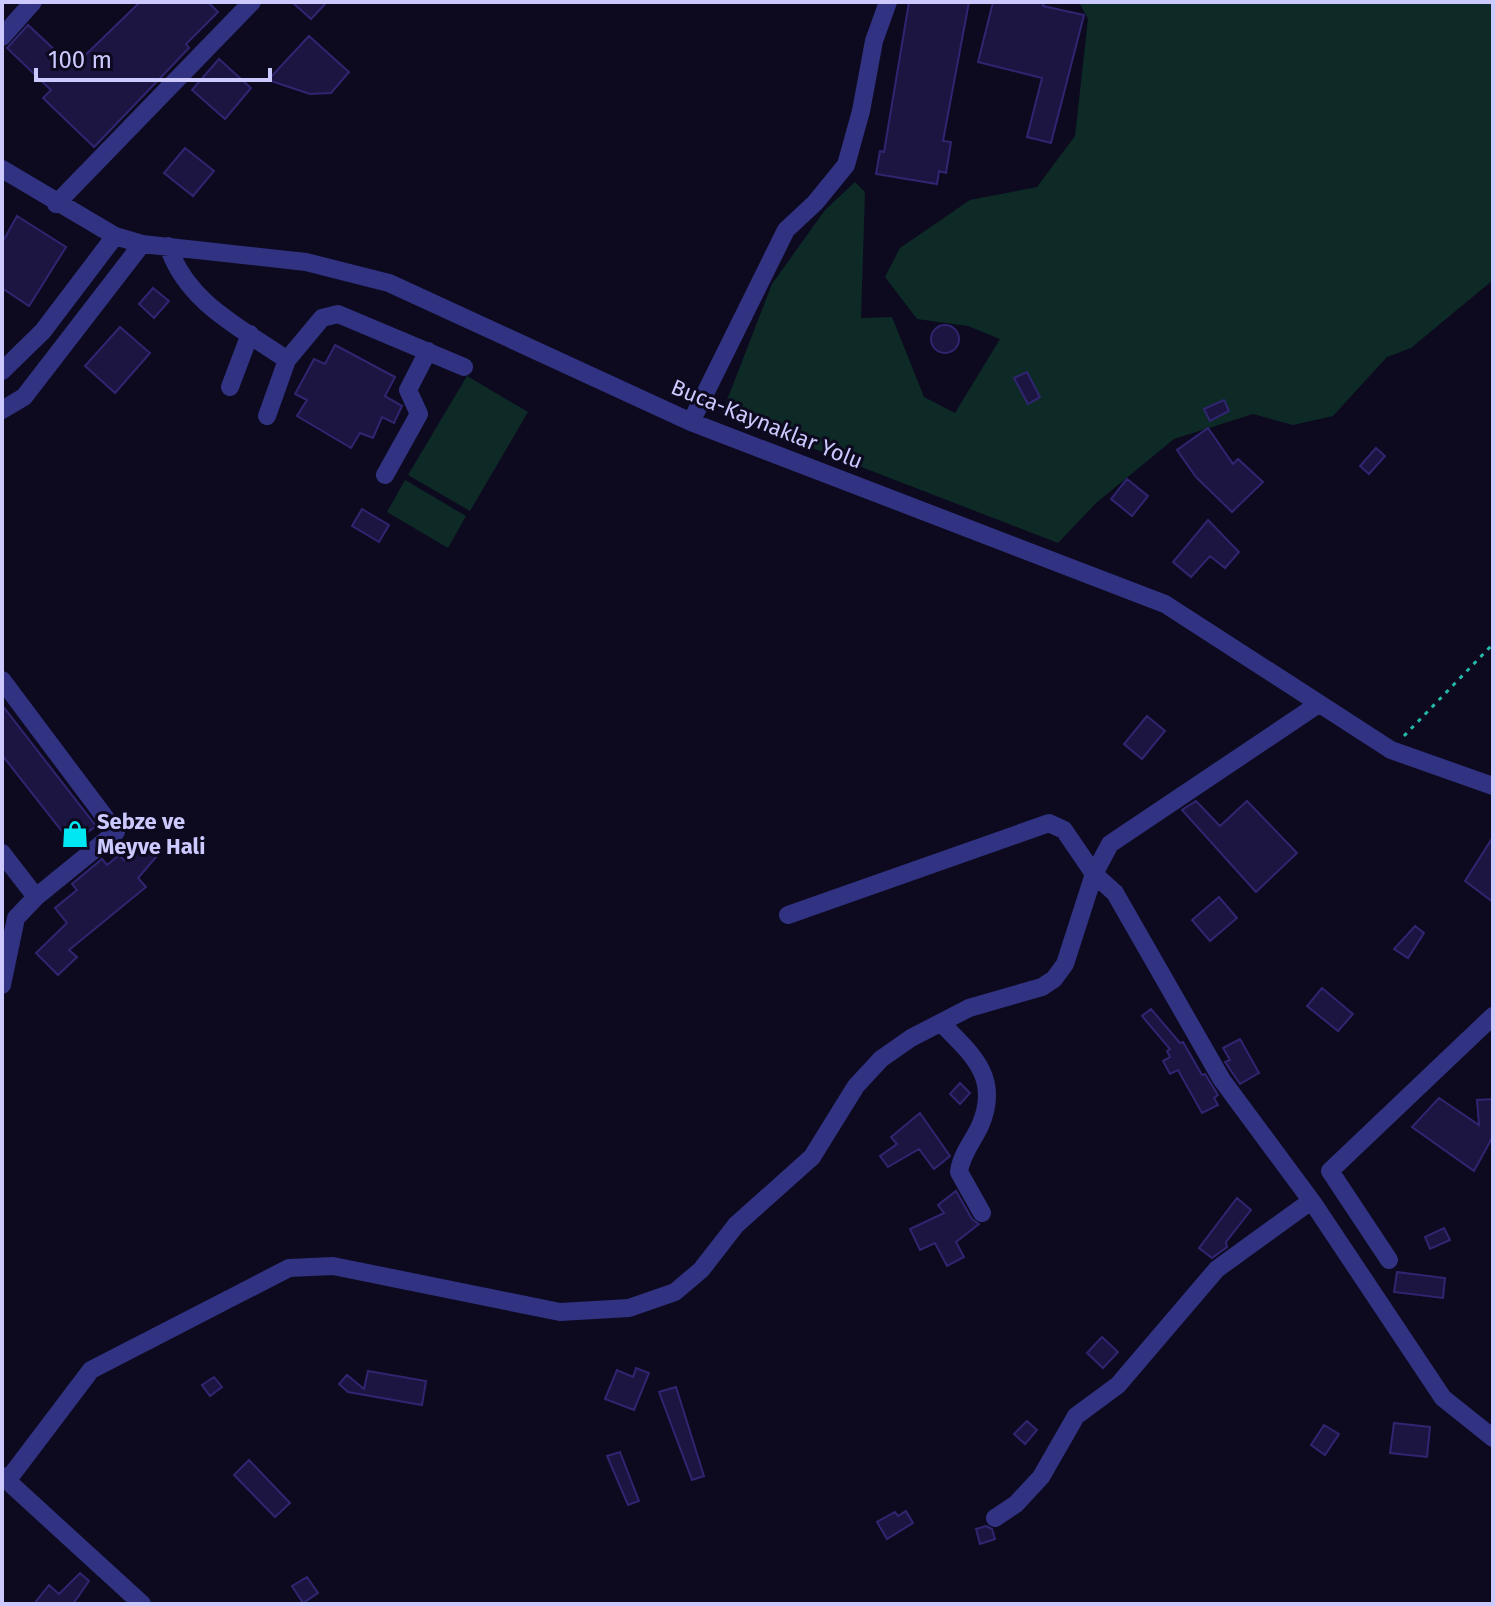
<svg xmlns="http://www.w3.org/2000/svg" width="1495" height="1606" viewBox="0 0 1495 1606" font-family="'Fira Sans',sans-serif">
<style>
.green{fill:#0d2a27}
.building{fill:#1c1542;stroke:#302570;stroke-width:2}
.lines{fill:none;stroke-linecap:round;stroke-linejoin:round}
.path{stroke:#23b9a8;stroke-width:3;stroke-dasharray:4 6;stroke-linecap:butt}
.minor{stroke:#313282;stroke-width:18}
.labels{text-anchor:middle;dominant-baseline:central;stroke-width:6;stroke-linejoin:round;paint-order:stroke}
.street-label{font-size:22px;fill:#ccc9ff;stroke:#0d0a1f}
.poi-label{font-size:22px;font-weight:bold;fill:#ccc9ff;stroke:#0d0a1f;text-anchor:start}
</style>
<rect width="100%" height="100%" fill="#0d0a1f"/>
<!-- green -->
<path class="green" d="M1079,2H1493V280L1411,348L1387,357L1333,416L1293,425L1253,414L1174,439L1096,503L1058,543L722,413L772,284L825,210L855,182L865,192L861,318L892,317L924,397L955,413L1000,339L968,326L917,319L885,277L900,248L970,200L1037,187L1075,136L1088,19Z
M467,376L528,412L470,511L408,475Z
M405,480L466,516L448,548L387,512Z"/>
<!-- building -->
<path class="building" d="M140,2H208L218,12L186,44L189,48L94,147L43,98L51,90L7,48L28,25L73,67Z
M292,2H327L311,19Z
M909,2H969L943,141L951,142L946,173L939,171L937,184L876,174L880,151L884,152Z
M993,2H1044L1043,6L1084,15L1051,143L1027,137L1042,78L978,62Z
M309,36L349,72L331,93L310,94L268,80Z
M219,59L251,88L225,119L192,90Z
M185,148L214,171L193,196L164,173Z
M17,216L66,247L29,306L2,288V243Z
M153,288L169,301L154,318L139,304Z
M931 339a14 14 0 1 1 28 0a14 14 0 1 1-28 0Z
M120,327L150,353L115,393L85,366Z
M335,345L395,377L385,396L402,406L394,423L382,417L373,438L360,433L351,448L297,416L307,400L295,394L314,359L325,364Z
M1027,372L1040,397L1028,404L1014,378Z
M1224,400L1229,411L1210,421L1204,409Z
M1208,428L1233,464L1238,459L1263,482L1232,512L1196,477L1177,450Z
M1376,448L1385,456L1369,474L1360,466Z
M1127,479L1148,496L1132,516L1111,499Z
M362,509L389,525L379,542L352,526Z
M1208,520L1239,552L1225,568L1210,556L1191,577L1173,562Z
M2,705L96,826L72,844L2,755Z
M1147,716L1165,731L1142,759L1124,744Z
M1196,801L1220,826L1247,801L1297,853L1256,892L1182,810Z
M1493,837V902L1465,881Z
M139,843L156,857L138,878L146,887L69,950L77,957L58,975L36,953L67,923L55,908L77,890L72,884L102,859L107,865L119,855L125,861Z
M1219,897L1237,918L1210,941L1192,920Z
M1415,926L1424,933L1408,958L1394,949Z
M1322,988L1353,1014L1338,1031L1307,1006Z
M1151,1009L1180,1043L1183,1042L1202,1075L1205,1074L1218,1095L1214,1098L1218,1105L1202,1113L1178,1070L1170,1074L1163,1061L1170,1057L1167,1051L1170,1049L1142,1016Z
M1240,1039L1259,1073L1240,1084L1225,1062L1230,1060L1223,1048Z
M960,1083L970,1093L960,1104L950,1094Z
M1439,1098L1479,1125L1477,1100L1493,1099V1136L1474,1171L1412,1127Z
M920,1113L950,1156L934,1169L919,1149L888,1167L880,1156L897,1144L891,1137Z
M956,1191L972,1219L979,1224L956,1242L964,1257L947,1266L935,1243L920,1250L910,1229L944,1213L938,1205Z
M1237,1198L1251,1210L1226,1242L1227,1247L1212,1258L1199,1248Z
M1444,1228L1450,1240L1430,1249L1425,1237Z
M1397,1272L1445,1278L1443,1298L1394,1292Z
M1102,1337L1118,1352L1103,1368L1087,1353Z
M636,1368L649,1373L634,1410L605,1399L617,1370L633,1377Z
M368,1371L426,1381L422,1405L348,1392L339,1384L347,1375L364,1389Z
M214,1377L222,1387L210,1396L202,1385Z
M676,1387L704,1476L692,1480L659,1392Z
M1027,1421L1037,1430L1025,1444L1014,1434Z
M1394,1423L1430,1427L1427,1457L1390,1453Z
M1324,1425L1339,1434L1325,1455L1311,1445Z
M620,1452L639,1501L628,1505L607,1456Z
M249,1460L290,1503L275,1517L234,1475Z
M906,1511L913,1523L887,1539L877,1522L895,1512L898,1516Z
M986,1526L992,1529L995,1539L980,1544L976,1529Z
M80,1573L89,1581L73,1604H34L49,1585L59,1594Z
M307,1577L318,1593L303,1603L292,1586Z"/>
<g class="lines">
<!-- path -->
<path class="path" d="M1404,736L1493,644"/>
<!-- minor -->
<path class="minor" d="M2,37L33,2
M2,169L115,236L142,244L306,262L389,283L691,422L1165,604L1391,750L1493,786
M56,204L252,2
M168,246C187,303 240,327 287,360L322,318L338,314L464,367
M2,371L43,331L115,236
M230,387L250,334
M2,410L24,397L142,244
M267,416L287,360
M691,422L786,230L815,203L846,165L861,111L874,41L888,2
M385,475L419,414L408,390L428,351
M2,680L116,832L36,897L16,918L2,985
M1317,705L1110,844L1094,874L1115,893L1222,1080L1313,1203L1443,1398L1493,1438
M2,853L36,897
M941,1023C972,1054 1001,1078 980,1126C973,1141 961,1155 959,1172L982,1213
M1389,1260L1330,1171L1493,1016
M2,1476L142,1604
M7,1481L91,1370L289,1268L333,1266L560,1312L629,1308L675,1292L701,1270L736,1225L812,1157L856,1086L881,1059L911,1038L969,1008L1042,987L1054,979L1065,964L1094,874L1064,830L1049,823L788,915
M995,1518L1016,1504L1041,1477L1076,1416L1118,1385L1217,1269L1311,1201"/>
</g>
<!-- icons -->
<defs>
<g id="shop-bare" transform="scale(2.16)"><path d="M-5-2.5h2.3a2.7 3.5 0 0 1 5.4 0H5L5.5 6h-11ZM-1.5-2.5h3a1.5 2.3 0 0 0-3 0Z" fill="#00e7f4" stroke="#0d0a1f" stroke-width="2.5" paint-order="stroke"/></g>
</defs>
<g fill-rule="evenodd">
<use href="#shop-bare" x="75" y="834"/>
</g>
<g class="labels">
<!-- street labels -->
<g class="street-label">
<text transform="translate(767 424) rotate(22)">Buca-Kaynaklar Yolu</text>
</g>
<!-- poi labels -->
<g class="poi-label">
<text x="97" y="821">Sebze ve<tspan x="97" dy="25">Meyve Hali</tspan></text>
</g>
</g>
<!-- border -->
<rect width="1495" height="1606" fill="none" stroke="#ccc9ff" stroke-width="8"/>
<!-- scale -->
<path d="M36 68v12h234v-12" fill="none" stroke="#ccc9ff" stroke-width="4"/>
<text x="48" y="68" font-size="24" fill="#ccc9ff" stroke="#0d0a1f" stroke-width="6" paint-order="stroke">100 m</text>
</svg>
